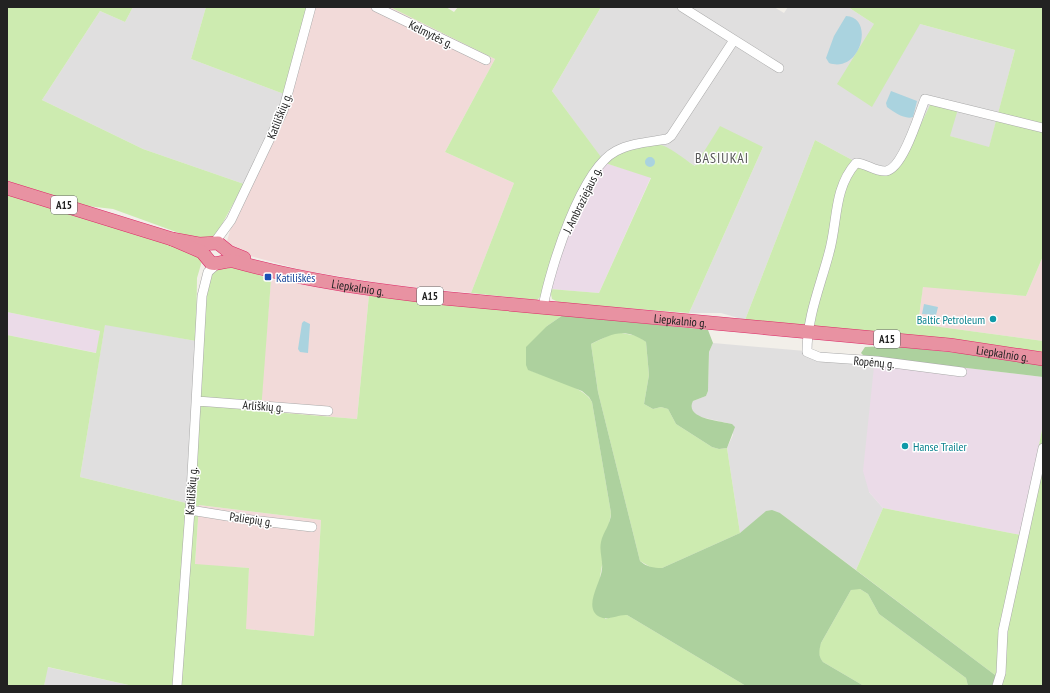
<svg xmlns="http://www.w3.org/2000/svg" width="1050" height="693" viewBox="0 0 1050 693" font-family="'PT Sans Narrow',sans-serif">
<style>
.residential{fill:#e0dfdf}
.commercial{fill:#f2dad9}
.industrial{fill:#ebdbe8}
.grass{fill:#cdebb0;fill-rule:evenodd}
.forest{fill:#add19e}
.water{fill:#aad3df}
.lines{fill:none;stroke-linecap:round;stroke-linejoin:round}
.minor-casing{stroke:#a9a9a9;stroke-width:10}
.highway-casing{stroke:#dc2a67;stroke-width:14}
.minor{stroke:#fff;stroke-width:9}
.highway{stroke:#e892a2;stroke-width:13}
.transit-dot{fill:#1a4fb4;stroke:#fff;stroke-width:1.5}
.culture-dot{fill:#0f9aa8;stroke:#fff;stroke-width:1.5}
.labels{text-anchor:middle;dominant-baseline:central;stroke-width:3;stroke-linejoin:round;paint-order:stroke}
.shield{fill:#fff;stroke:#646464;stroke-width:1}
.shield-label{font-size:11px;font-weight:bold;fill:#222}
.street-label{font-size:12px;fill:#222;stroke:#fff}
.transit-label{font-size:12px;fill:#164399;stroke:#fff;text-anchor:start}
.culture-label{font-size:12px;fill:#0d838f;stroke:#fff;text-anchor:end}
.quarter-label{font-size:14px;letter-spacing:1px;fill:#555;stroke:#fff}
</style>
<rect width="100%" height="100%" fill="#f2efe9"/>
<!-- residential -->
<path class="residential" d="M133,7H206L191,59L284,94L278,117L244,184L143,149L42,100L100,11L125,22Z
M601,7H774L784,13L788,7H848L874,24H920L1015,50L989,148L950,136L908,151L880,175L815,140L745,320L721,313H689L763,147L695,166L661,145L605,163L552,91Z
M105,324L196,341L186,503L80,477Z
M713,343L875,357L869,492L883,508L856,570L780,513L752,524L740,533L727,448L733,435L732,424L696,416L691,410L690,406L693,401L706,396L708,391L709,352Z
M47,667L133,686H44Z"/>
<!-- commercial -->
<path class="commercial" d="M314,7H390L495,59L445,152L514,183L471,293L391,285L302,270L236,252L226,245L232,223L276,135Z
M1043,256V341L918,324L923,286L1026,296Z
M271,280H297L369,295L357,419L260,411Z
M199,505L321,520L314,636L245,629L249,568L195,565Z"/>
<!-- industrial -->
<path class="industrial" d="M605,163L651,177L599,293L550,289L575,204Z
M7,312L100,331L97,353L7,335Z
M875,357L1043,377V425L1021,535L883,508L869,492L863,471Z"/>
<!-- grass -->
<path class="grass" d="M7,7H133L125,22L100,11L42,100L143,149L244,184L215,237L201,241L113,209L87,206L7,181Z
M206,7H309L284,94L191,59Z
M390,7H446L454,12L458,7H601L552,91L601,157L543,294L537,300L471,293L514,183L445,152L495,59Z
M848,7H1043V256L1026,296L923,287L918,324L1043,341L1042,352L933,338L745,320L815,140L880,175L908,151L931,103L958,109L950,136L989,147L1015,50L920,24L872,107L837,84L874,24Z
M720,126L763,147L689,313L560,303L552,299L550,289L599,293L651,178L605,163C618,154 644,141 661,145C670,147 687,161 695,166Z
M7,193L196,253L202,261L197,278L196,341L105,325L80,477L186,503L173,686H133L48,667L44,686H7V335L96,353L100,331L7,312Z
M238,266L271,280L261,411L357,419L369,295L563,315L547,326L529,370C546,377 584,386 592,402L611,513L600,577L605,619L621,614L627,615L746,686H180L207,287L210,275L216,269ZM199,505L321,520L314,636L246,629L249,568L195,564Z
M616,332L638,336L646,342L649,375L644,404L653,409L661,407L668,409L676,424L712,447L719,449L727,448L740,533L662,568H652L640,561L598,392L591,344Z
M1043,425V686H993L995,675L856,570L883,508L1021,535Z
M855,588L860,589L868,594L879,614L966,678L968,686H864L823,662C818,656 818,651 821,643L851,590Z"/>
<!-- forest -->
<path class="forest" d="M563,315L708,330L713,343L709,352L708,391L706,396L693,401C684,419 720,421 732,424L735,427L727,448L719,449L712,447L676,424L668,409L661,407L653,409L644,404L649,375L646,342C624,327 612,334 591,344L598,392L640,561C647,567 653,568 662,568L740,533L766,511L772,510L780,513L995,675L997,680L993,686H968L966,678L879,614L868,594L860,589L851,590L821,643C819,651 818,656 823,662L864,686H746L627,615C619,614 608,621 600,617C582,608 601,583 602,569C603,560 599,551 601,542C603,532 611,524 611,513L592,402L589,397L582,391L528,370L526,365V347L547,326Z
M892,346L968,354L1043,365V377L864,356L861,353L865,347Z"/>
<!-- water -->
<path class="water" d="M846,16C875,17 861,74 829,63L826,58L834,36Z
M891,91L917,101L913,117C905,120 894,112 887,107L886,103Z
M645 162a5 5 0 1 1 10 0a5 5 0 1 1-10 0Z
M924,304L938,307L936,315L922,314Z
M304,321L310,324L308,353L300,352L298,349L302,323Z"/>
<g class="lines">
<!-- minor casing -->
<g class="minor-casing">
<path id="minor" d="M376,7L486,60
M682,7L779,68
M215,242L231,220L283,111L311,7
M543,307C550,269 581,169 616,151C631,143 650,142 667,139L671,136L734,40
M962,372L877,361L819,357L807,352C807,317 820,287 829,253C838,222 833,189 856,163C866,163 875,172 886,171C903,169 919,114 925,99L1043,128
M197,401L328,411
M190,510L252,520L312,527
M177,686L190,510L202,296L208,272L217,264
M997,686L1001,673L1003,631L1043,448"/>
</g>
<!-- highway casing -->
<g class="highway-casing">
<g id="highway">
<path d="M7,188L172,239L199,244L218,243L229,252L244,258"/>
<path id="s1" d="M172,239L202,252L211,263C219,265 224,260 233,261C302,280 371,290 442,298L950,345L1043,359"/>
</g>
</g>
<!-- minor -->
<use href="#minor" class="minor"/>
<!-- highway -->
<use href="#highway" class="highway"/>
</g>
<!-- markers -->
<rect class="transit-dot" x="264" y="273" width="8" height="8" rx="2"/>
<g class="culture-dot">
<circle cx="993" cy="319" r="4"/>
<circle cx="905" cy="446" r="4"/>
</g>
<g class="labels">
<!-- shield labels -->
<g class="shield">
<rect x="51" y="196" width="26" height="18" rx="3"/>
<rect x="417" y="287" width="26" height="18" rx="3"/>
<rect x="874" y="330" width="26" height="18" rx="3"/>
</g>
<g class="shield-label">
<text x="64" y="205">A15</text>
<text x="430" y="296">A15</text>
<text x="887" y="339">A15</text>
</g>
<!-- street labels -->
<g class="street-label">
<text transform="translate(431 34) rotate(26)">Kelmytės g.</text>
<text transform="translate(279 116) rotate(-69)">Katiliškių g.</text>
<text transform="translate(582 200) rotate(-64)">J. Ambraziejaus g.</text>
<text stroke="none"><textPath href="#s1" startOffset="197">Liepkalnio g.</textPath></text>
<text stroke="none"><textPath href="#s1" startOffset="521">Liepkalnio g.</textPath></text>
<text stroke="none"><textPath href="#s1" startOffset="845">Liepkalnio g.</textPath></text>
<text transform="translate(874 362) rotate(5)">Ropėnų g.</text>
<text transform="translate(263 406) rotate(4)">Arliškių g.</text>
<text transform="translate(191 491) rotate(-86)">Katiliškių g.</text>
<text transform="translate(251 519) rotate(8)">Paliepių g.</text>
</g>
<!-- transit labels -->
<g class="transit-label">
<text x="276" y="277">Katiliškės</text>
</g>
<!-- culture labels -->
<g class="culture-label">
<text x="985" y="319">Baltic Petroleum</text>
<text x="913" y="446" text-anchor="start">Hanse Trailer</text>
</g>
<!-- quarter labels -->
<g class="quarter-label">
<text x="722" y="158">BASIUKAI</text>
</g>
</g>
<!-- border -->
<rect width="1050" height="693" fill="none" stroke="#222222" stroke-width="16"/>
</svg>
